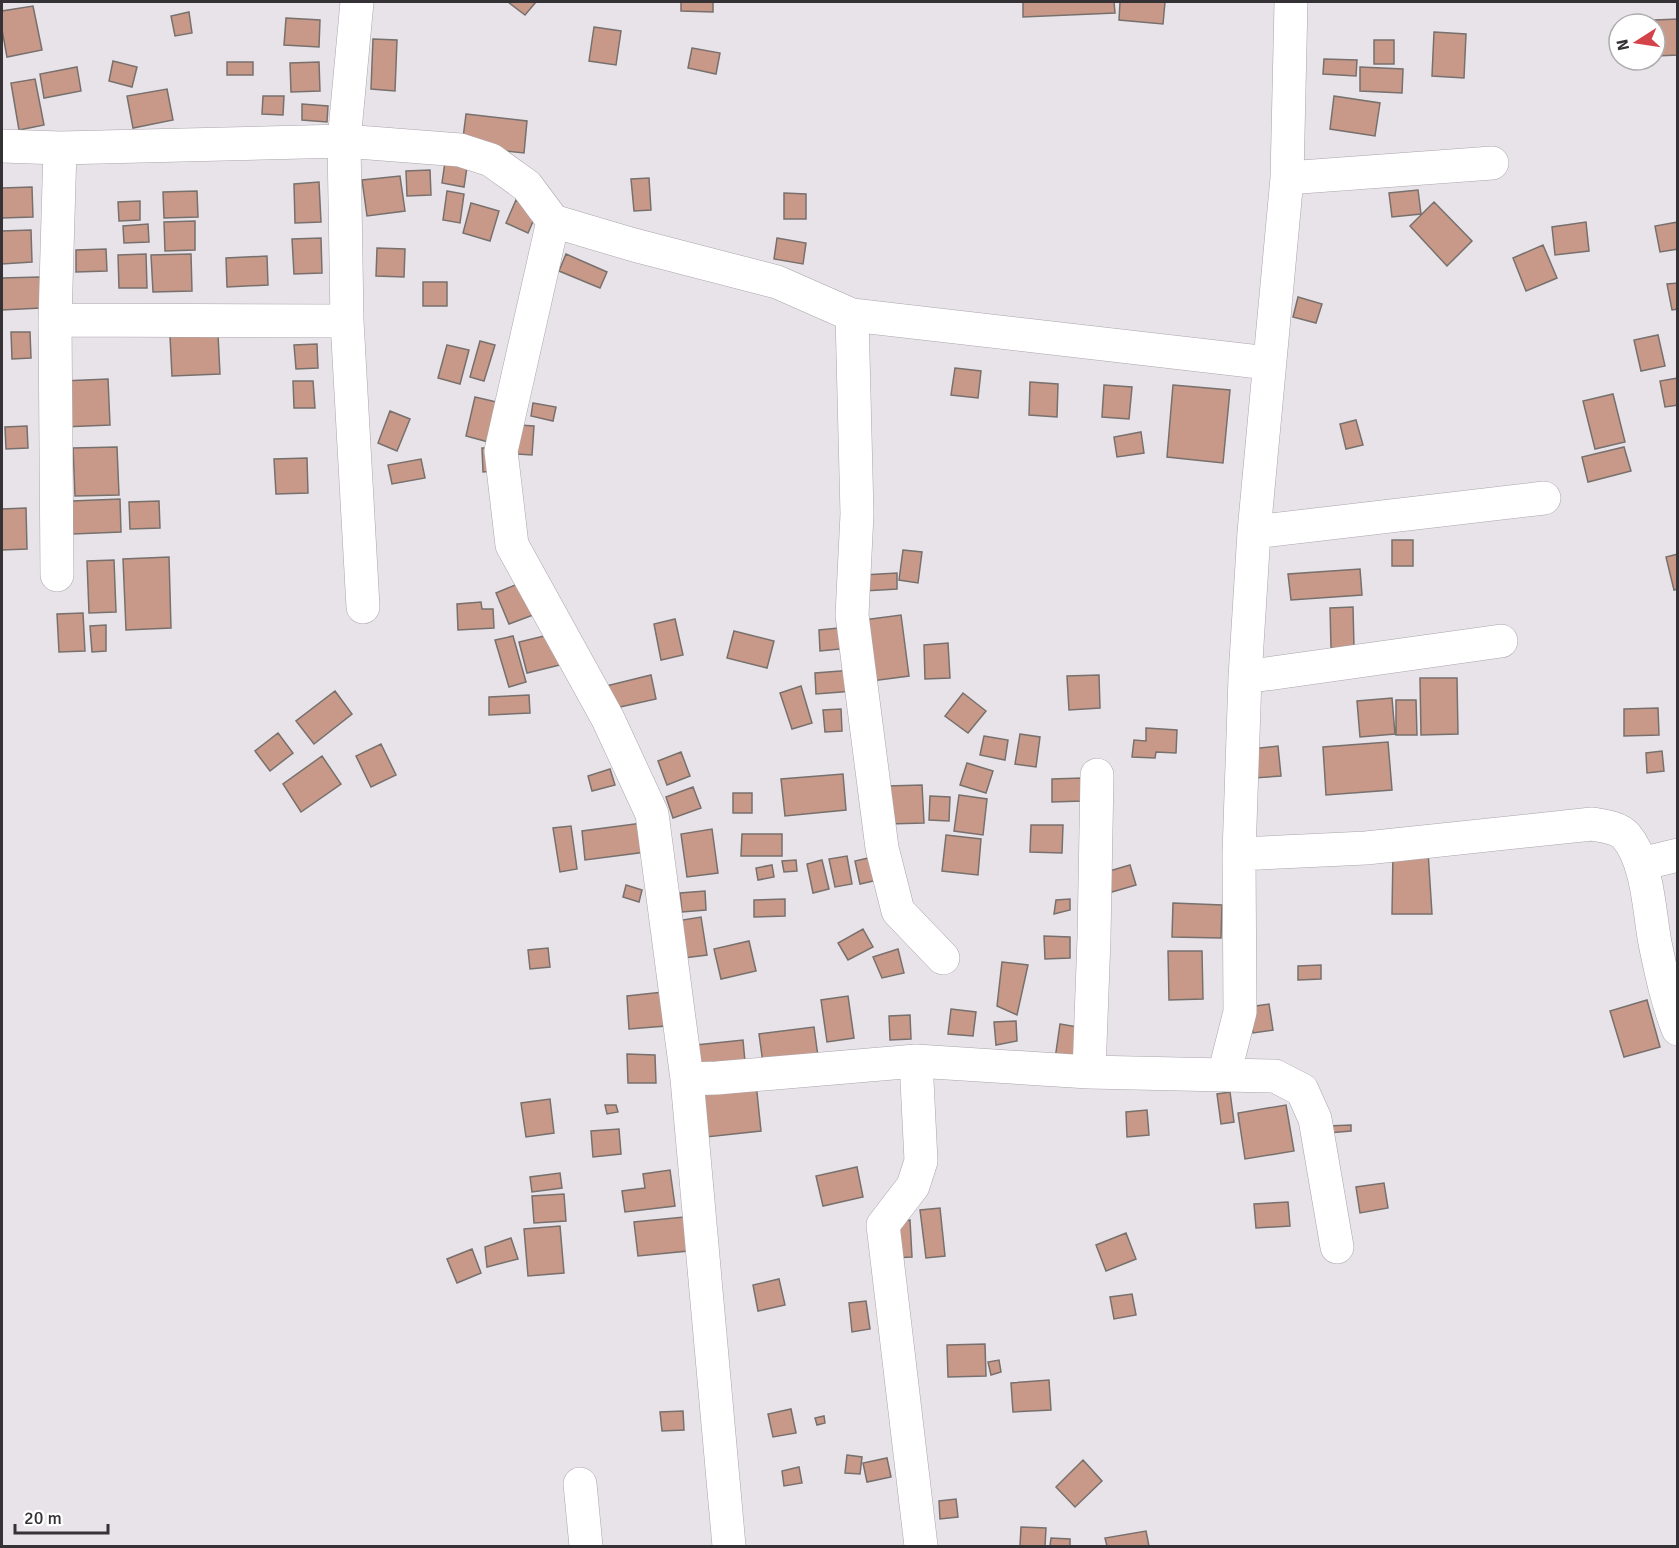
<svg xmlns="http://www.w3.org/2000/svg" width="1679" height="1548" viewBox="0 0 1679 1548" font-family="Signika,sans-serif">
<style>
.building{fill:#c89989;stroke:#77706d;stroke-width:1.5}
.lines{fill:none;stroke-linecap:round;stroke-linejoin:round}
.street-casing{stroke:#aaa5ab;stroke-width:34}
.street{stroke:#fff;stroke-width:33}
</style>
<rect width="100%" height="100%" fill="#e8e3e9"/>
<!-- building -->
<path class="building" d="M508,2H536L525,15Z
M681,2H713V12L681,11Z
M1023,2H1114L1115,13L1023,17Z
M1120,2H1165L1163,24L1119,20Z
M33,6L42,50L7,57L2,30V11Z
M189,12L192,33L175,36L171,16Z
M286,18L320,20L319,47L284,45Z
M1678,19V55L1656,56L1655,20Z
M594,27L621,31L616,65L589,61Z
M1434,32L1466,34L1464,78L1432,76Z
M373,39L397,40L395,91L371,89Z
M1374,40H1394V64H1374Z
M692,48L720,53L716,74L688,68Z
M1324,59L1357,60L1356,76L1323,74Z
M113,61L137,67L132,87L109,81Z
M227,62H253V75H227Z
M319,62L320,91L291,92L290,63Z
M77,67L81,91L44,98L40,74Z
M1360,67L1403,69L1402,93L1360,91Z
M35,79L44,125L19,130L11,83Z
M167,89L173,120L133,128L127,96Z
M263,96H284L283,115L262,114Z
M1334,96L1380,103L1375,136L1330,129Z
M302,104L328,106L327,122L302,120Z
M466,114L527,121L524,153L462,146Z
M445,162L467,167L464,187L442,183Z
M430,170L431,195L407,196L406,171Z
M400,176L405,211L367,216L362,180Z
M649,178L651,210L634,211L631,179Z
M319,182L321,222L295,223L294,184Z
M32,187L33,217L2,218V188Z
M1418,190L1421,214L1392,217L1389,193Z
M197,191L198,217L164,218L163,192Z
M447,191L464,194L460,223L443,220Z
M784,193L806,194V219H784Z
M516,200L538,210L528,233L506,223Z
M140,201V220L119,221L118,202Z
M1434,202L1472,241L1447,266L1410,226Z
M471,203L499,211L490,241L463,233Z
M195,221V250L165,251L164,222Z
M1586,222L1589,251L1555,255L1552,227Z
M1678,222V249L1660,252L1655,226Z
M148,224L149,242L124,243L123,226Z
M31,230L32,262L2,264V231Z
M321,238L322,273L294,274L292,239Z
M777,238L806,243L803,264L774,259Z
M1543,245L1557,278L1526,291L1513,258Z
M377,248L405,249L404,277L376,276Z
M106,249L107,271L76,272V250Z
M146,254L147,288H119L118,255Z
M191,254L192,291L153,292L151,255Z
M566,254L607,272L600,288L559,271Z
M267,256L268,285L227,287L226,258Z
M40,277L41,308L2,310V278Z
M423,282H447V306H423Z
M1678,283V309L1672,310L1667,284Z
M1298,297L1322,304L1316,323L1293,317Z
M11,332H30L31,358L12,359Z
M218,334L220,374L172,376L170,336Z
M1658,335L1665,366L1641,371L1634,340Z
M480,341L495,345L484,381L470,377Z
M317,344L318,368L296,369L294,345Z
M447,345L469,350L460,384L438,378Z
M955,368L981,371L978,398L951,395Z
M1678,378V405L1665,407L1660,381Z
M108,379L110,425L63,427L62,381Z
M293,381H313L315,408H294Z
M1030,382L1058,384L1057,417L1029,415Z
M1104,385L1132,387L1129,419L1102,417Z
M1173,385L1230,390L1223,463L1167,457Z
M1613,394L1625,442L1595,449L1583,401Z
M475,397L501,403L492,443L466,436Z
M533,403L556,407L553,421L531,416Z
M390,411L410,419L397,451L378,443Z
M1356,420L1363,445L1346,449L1340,424Z
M519,425L534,426L532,455L517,454Z
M27,426L28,448L6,449L5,427Z
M1141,432L1144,453L1117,457L1114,437Z
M117,447L119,495L75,496L73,448Z
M1624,447L1631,471L1588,482L1582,457Z
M482,448H493L494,471L483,472Z
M307,458L308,493L276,494L274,459Z
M421,459L425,478L392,484L388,465Z
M120,499L121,532L73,534L72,501Z
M159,501L160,528L130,529L129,502Z
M26,508L27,549L2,550V509Z
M1392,540H1413V566H1392Z
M903,550L922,552L918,583L899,580Z
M1678,554V589L1674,590L1666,557Z
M169,557L171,628L126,630L123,559Z
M114,560L116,612L89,613L87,561Z
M1360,569L1362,595L1291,600L1288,574Z
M897,573V589L864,591L863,575Z
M520,583L533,615L509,624L496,593Z
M481,602L482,609H493L494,628L458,630L457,604Z
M1353,607L1354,648H1331L1330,608Z
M83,613L85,651L59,652L57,614Z
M901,615L909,676L864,682L856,621Z
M675,619L683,655L661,660L654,624Z
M106,625V651L92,652L90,626Z
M849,627L850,648L820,651L819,630Z
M734,631L774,641L767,668L727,658Z
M557,633L564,664L527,673L519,642Z
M513,636L526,682L509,687L495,640Z
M948,643L950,678L925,679L924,645Z
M853,670L854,691L816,694L815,673Z
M651,675L656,699L611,709L606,686Z
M1099,675L1100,708L1069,710L1067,676Z
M1420,678H1457L1458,734L1421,735Z
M801,686L812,723L792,729L780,693Z
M335,691L352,714L314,744L296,721Z
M963,693L986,711L968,733L945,716Z
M529,695L530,713L489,715V697Z
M1392,698L1395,734L1360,737L1357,701Z
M1396,700H1416L1417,735H1396Z
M1658,708L1659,735L1624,736V709Z
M841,709L842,731L825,732L823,710Z
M1146,728L1177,730L1176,753L1156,752L1155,758L1132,757L1134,740L1146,741Z
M278,733L293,753L270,771L255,751Z
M1020,734L1040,737L1036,767L1015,764Z
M984,736L1008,740L1005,760L980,755Z
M1388,742L1392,790L1326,795L1323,747Z
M381,744L396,775L371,787L356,756Z
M1278,746L1281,776L1254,778L1251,749Z
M1662,751L1664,771L1647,773L1646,753Z
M681,752L690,776L667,785L658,761Z
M322,756L341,784L301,812L283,784Z
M967,763L993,771L986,793L960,785Z
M610,769L615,785L592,791L588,776Z
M843,774L846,810L785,816L781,779Z
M1082,778V801L1052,802V779Z
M922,785L924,823L888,824L887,786Z
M693,787L701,808L673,818L666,797Z
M733,793H752V813H733Z
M959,795L987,799L983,835L954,831Z
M930,796L950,797L949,821L929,820Z
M642,823L646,852L585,860L582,831Z
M1031,825H1063L1062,853L1030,852Z
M571,826L577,869L560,872L553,828Z
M712,829L718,873L687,877L681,834Z
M742,834H782V856H741Z
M946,835L981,839L978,875L942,871Z
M1428,851L1432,914H1392L1393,852Z
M847,856L852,884L835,887L829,859Z
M877,856L882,879L860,884L855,861Z
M796,860L797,871L784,872L782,861Z
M822,860L829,889L813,893L807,864Z
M772,865L774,877L758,880L756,868Z
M1130,865L1136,885L1105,894L1099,874Z
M626,885L642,890L639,902L623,897Z
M705,891L706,910L682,912L680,893Z
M785,899V916L754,917V900Z
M1070,899V910L1054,914L1056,900Z
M1173,903L1222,905L1221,938L1172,937Z
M701,917L707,955L676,959L670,922Z
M863,929L873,947L848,960L838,943Z
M1044,936L1070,937V958L1045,959Z
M749,941L756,971L721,979L714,949Z
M548,948L550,967L530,969L528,950Z
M898,949L904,973L882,978L873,957Z
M1168,951H1202L1203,999L1169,1000Z
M1002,962L1028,965L1017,1015L997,1006Z
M1321,965V979L1298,980V966Z
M663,992L666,1026L629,1029L627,996Z
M848,996L854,1038L827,1042L821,1000Z
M1647,1000L1660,1047L1624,1057L1610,1011Z
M1269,1004L1273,1030L1253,1033L1249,1007Z
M951,1009L976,1012L973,1036L948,1034Z
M910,1015L911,1039L890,1040L889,1016Z
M1016,1021L1017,1041L996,1045L994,1022Z
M1060,1024L1084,1028L1077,1069L1054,1066Z
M814,1027L819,1064L764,1071L759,1034Z
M743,1040L745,1062L698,1067L696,1045Z
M627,1054L655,1055L656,1083H628Z
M756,1083L761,1131L706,1137L701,1089Z
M1230,1092L1234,1122L1221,1124L1217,1094Z
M550,1099L554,1133L526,1137L521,1103Z
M605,1105H616L618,1112L607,1114Z
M1286,1105L1294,1151L1245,1159L1238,1113Z
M1147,1110L1149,1135L1127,1137L1126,1112Z
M1351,1125V1131L1328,1133V1126Z
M619,1129L621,1154L593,1157L591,1131Z
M857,1167L863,1197L823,1206L816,1176Z
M670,1170L675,1206L625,1212L622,1191L645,1188L643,1174Z
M560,1173L562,1188L532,1192L530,1177Z
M1384,1183L1388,1208L1360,1213L1356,1187Z
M564,1194L566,1221L534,1223L532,1196Z
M1288,1202L1290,1226L1256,1228L1254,1204Z
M940,1208L945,1256L926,1258L920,1210Z
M684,1217L688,1251L638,1256L634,1222Z
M910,1220L912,1257L893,1258L891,1221Z
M560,1226L564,1273L528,1276L524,1229Z
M1126,1233L1136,1259L1106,1271L1096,1245Z
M511,1238L518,1259L487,1267L485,1247Z
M472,1249L481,1273L457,1283L447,1259Z
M779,1279L785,1305L758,1311L753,1285Z
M1132,1294L1136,1315L1114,1319L1110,1297Z
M866,1301L870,1329L852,1332L849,1303Z
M985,1344L986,1376L948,1377L947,1345Z
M999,1360L1001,1372L991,1375L988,1362Z
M1049,1380L1051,1410L1013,1412L1011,1383Z
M791,1409L796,1433L773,1437L768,1414Z
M683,1411L684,1430L662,1431L660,1412Z
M824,1416L825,1423L817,1425L815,1418Z
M847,1455L862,1457L860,1474L845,1473Z
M887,1458L891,1477L867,1482L863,1463Z
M1083,1460L1102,1481L1075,1507L1056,1487Z
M799,1467L802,1483L784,1486L782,1471Z
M956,1499L958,1517L940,1519L939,1501Z
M1021,1527L1046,1528L1045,1546H1020Z
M1146,1531L1149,1546H1107L1105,1538Z
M1051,1538L1070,1539V1546H1050Z"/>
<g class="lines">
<!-- street casing -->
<g class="street-casing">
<path id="street" d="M357,2L344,141L347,321L363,607
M2,146L60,148L344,141L460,150L491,160L527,186L553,221L634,245L777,282L852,315L857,514L852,615L882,848L898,911L943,958
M1287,178L1492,163
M553,221L501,451L512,545L608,719L652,814L687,1079L729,1546
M852,315L1268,363
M55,320L347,321
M1254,532L1544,498
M57,575L55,320L60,148
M1245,677L1501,641
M1239,854L1366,848L1592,824C1603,826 1618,827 1626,836C1648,862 1649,911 1655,943C1661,972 1667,1001 1678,1029
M1641,864L1678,855
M916,1061L921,1161L913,1186L883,1225L921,1546
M1089,1072L1094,938L1097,775
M1224,1075L1275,1076L1302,1090L1315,1119L1337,1247
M687,1079L717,1078L916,1061L1089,1072L1224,1075L1240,1012L1239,854L1245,677L1254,532L1287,178L1291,2
M580,1484L586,1546"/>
</g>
<!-- street -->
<use href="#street" class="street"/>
</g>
<!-- border -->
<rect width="1679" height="1548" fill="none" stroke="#343234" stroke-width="6"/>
<!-- north arrow -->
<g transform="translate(1637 42) rotate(258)"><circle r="28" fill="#ffffff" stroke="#aeadae" stroke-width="1.5"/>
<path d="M0-4.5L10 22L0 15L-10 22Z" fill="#d34349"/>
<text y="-9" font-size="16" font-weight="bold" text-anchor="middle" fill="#343234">N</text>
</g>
<!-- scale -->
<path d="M15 1524v9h93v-9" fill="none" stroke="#343234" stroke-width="3"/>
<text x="24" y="1524" font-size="18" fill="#343234" stroke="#ffffff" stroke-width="4.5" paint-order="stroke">20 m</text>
</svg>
